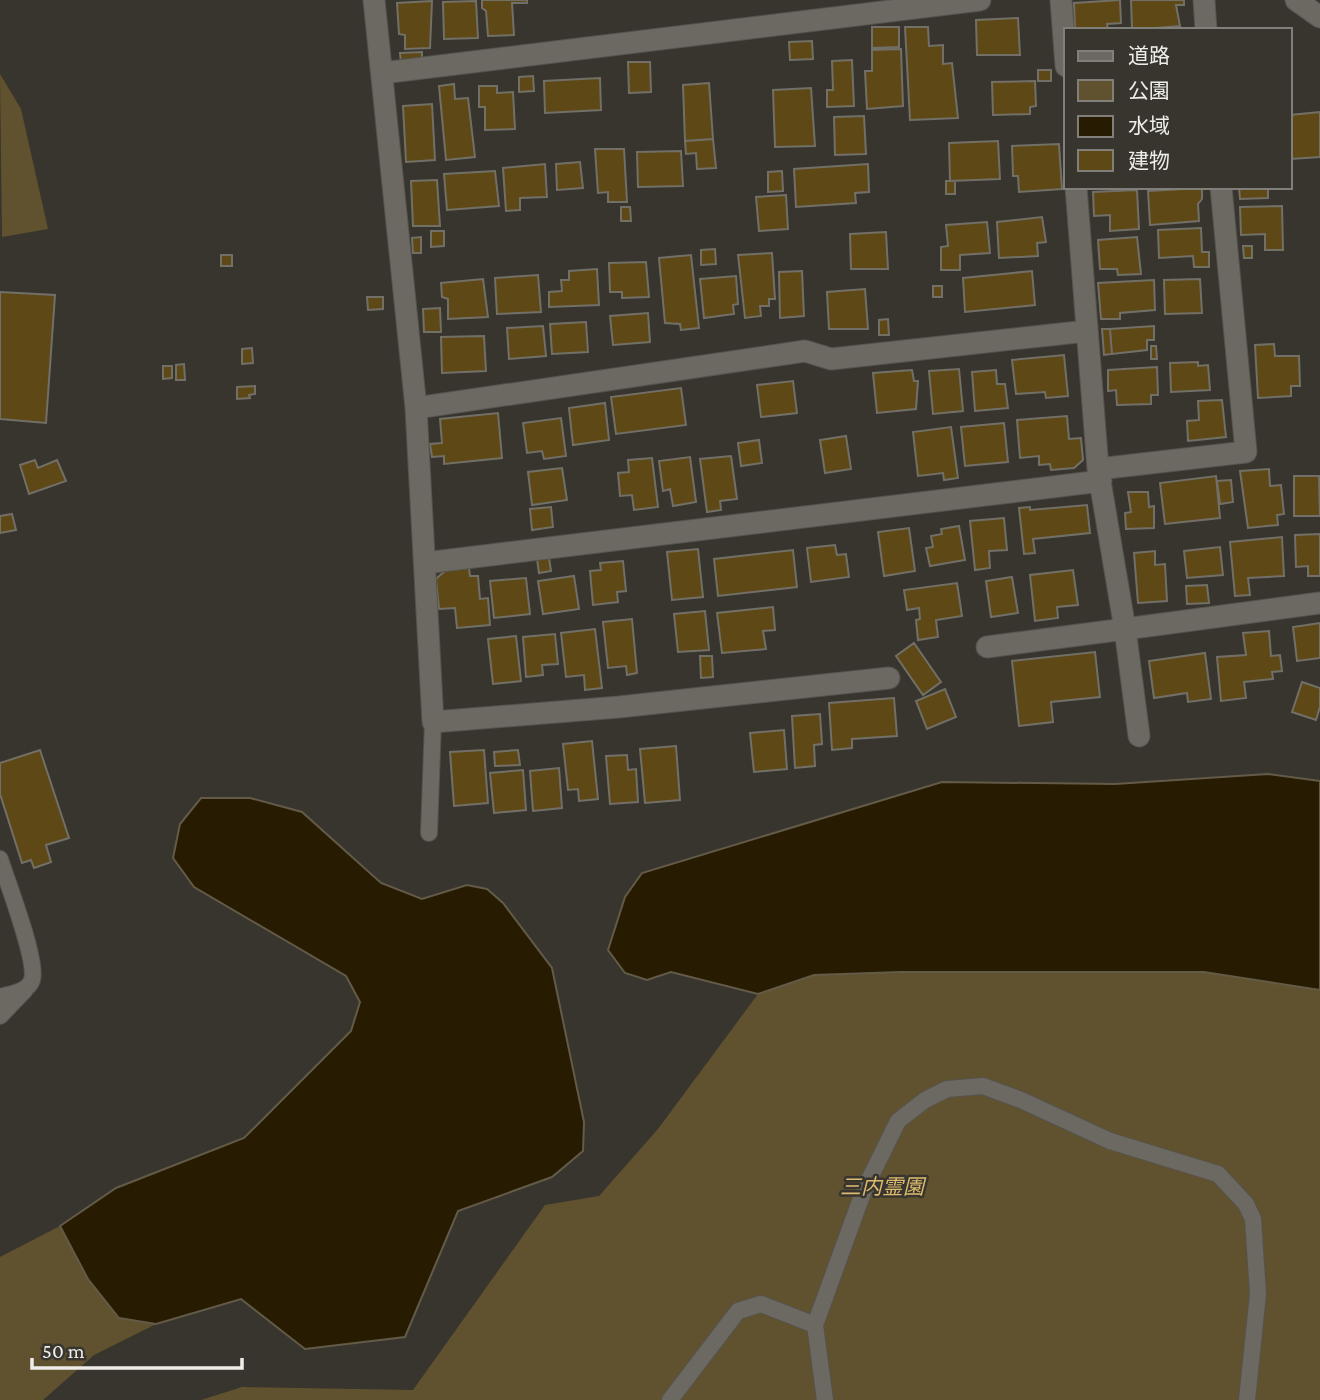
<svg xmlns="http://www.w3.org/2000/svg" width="1320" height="1400" viewBox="0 0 1320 1400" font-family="'Crimson Pro','Noto Sans JP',serif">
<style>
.green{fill:#61522f}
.water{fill:#271c02;stroke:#635b47;stroke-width:2}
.building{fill:#5e4916;stroke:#726f67;stroke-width:2}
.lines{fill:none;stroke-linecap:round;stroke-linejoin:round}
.service-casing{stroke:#55534e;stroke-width:18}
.minor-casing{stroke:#55534e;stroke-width:23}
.service{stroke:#6c6962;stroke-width:16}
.minor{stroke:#6c6962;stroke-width:21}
.labels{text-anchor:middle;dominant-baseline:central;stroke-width:5;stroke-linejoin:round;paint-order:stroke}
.park-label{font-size:21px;font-style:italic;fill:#dcba6e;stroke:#38352f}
</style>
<rect width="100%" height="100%" fill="#38352f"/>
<!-- green -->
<path class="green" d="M0,74L21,109L48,229L2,237Z
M901,972H1204L1320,990V1400H201L242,1387L413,1390L545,1205L599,1196L658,1129L758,994L814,975Z
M60,1226L88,1279L119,1318L156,1324L94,1355L43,1400H0V1257Z"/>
<!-- water -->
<path class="water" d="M1268,774L1320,781V990L1204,972H901L814,975L758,994L671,972L647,980L625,973L608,950L625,897L642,873L942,782L1115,784Z
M201,798H250L302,812L381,883L422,899L467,885L487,889L503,903L552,968L584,1122L583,1151L552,1177L458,1211L405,1337L305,1349L241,1299L156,1324L119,1318L88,1279L60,1226L116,1188L244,1138L351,1031L360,1002L346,976L194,887L173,858L180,824Z"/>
<!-- building -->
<path class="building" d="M482,0H527V3H512L514,35L488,36L486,11L482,8Z
M1120,0L1121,23L1107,24L1108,30H1075L1074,3Z
M1131,0H1184V5H1176L1180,26L1132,30Z
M432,1L430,48L405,49V35L399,34L397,3Z
M476,1L478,38L444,39L443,2Z
M1018,18L1020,55H977L976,20Z
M872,27H899V47L872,48Z
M905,27H928L929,46L943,45V64L952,63L958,118L910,120Z
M812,41L813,59L790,60L789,42Z
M901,49L903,106L867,109L865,71H872V50Z
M422,52V62L401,63L400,53Z
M852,60L854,106L827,107V90H833L832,61Z
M628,62H650L651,92L629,93Z
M1038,70H1051V81H1038Z
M533,76L534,91L519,92V77Z
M600,78L601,110L545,113L544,81Z
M1035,81L1036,106L1030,107V114L993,115L992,82Z
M709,83L713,139L685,141L683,85Z
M454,84L455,99L468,98L475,157L446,160L439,86Z
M479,86H497V93L513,92L515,129L485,130V107H479Z
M811,88L815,146L775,147L773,90Z
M432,104L435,160L406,162L403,106Z
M1320,112V157L1291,159L1290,115Z
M864,116L866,154L835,155L834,117Z
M713,139L716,168L697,169L696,153L686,154L685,141Z
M998,141L1000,179L950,181L949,143Z
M1059,144L1062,189L1019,192L1018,176H1013L1012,146Z
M595,149H624L627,202H608V192L598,193Z
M681,151L683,186L638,187L637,152Z
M580,162L583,188L557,190L556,164Z
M545,164L547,197L520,198V210L506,211L503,168Z
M868,164L869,192L855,193L856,203L796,207L794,169Z
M495,171L499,206L447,210L444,174Z
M782,171L783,191L768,192V172Z
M437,180L440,226H413L411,181Z
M946,181H955V194H946Z
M1239,187H1268V198L1240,199Z
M1202,188V199L1198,204L1199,221L1150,225L1148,191Z
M1137,190L1139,229L1110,231V215L1094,216L1093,192Z
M786,195L788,229L759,231L756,197Z
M1282,206L1283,250H1265V234L1241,235L1240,207Z
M621,207H630L631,221H621Z
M1042,217L1046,242L1037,243L1038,256L999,258L997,222Z
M987,222L990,253L960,255V270H941V247L948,246L946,225Z
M1201,228L1202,252H1209V267H1194L1193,256L1159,258L1158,230Z
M431,231H444V246L431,247Z
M886,232L888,269H851L850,234Z
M421,237V253H413L412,238Z
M1137,237L1141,274L1118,275L1117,269H1100L1098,240Z
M1243,246H1252V258H1244Z
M715,249L716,264L701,265V250Z
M772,253L775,299H769V306H760L761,316L745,318L738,255Z
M221,255H232V266H221Z
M691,255L699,328L681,330L680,324L665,323L659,258Z
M646,262L649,297L622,298V292H610L609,263Z
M597,269L599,305L549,307V292L562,291L561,280H569V271Z
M802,271L804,316L780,318L779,272Z
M1032,271L1035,305L965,312L963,278Z
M538,275L541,312L497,314L495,278Z
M736,276L738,304L733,305L734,314L704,318L700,279Z
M483,279L488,317L448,319V299L442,297L441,283Z
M1200,279L1202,313L1165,314L1164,280Z
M1154,280L1155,310L1120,313V319H1101L1098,283Z
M933,286H942V297H933Z
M865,289L868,329H829L827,292Z
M0,292L55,295L46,423L0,419Z
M367,297H383V309L368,310Z
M440,308L441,332H424L423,309Z
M648,313L650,342L613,345L610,316Z
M888,319L889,335H879V320Z
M586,322L588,352L552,354L550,324Z
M543,326L546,356L509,359L507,328Z
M1154,326V340H1147V350L1112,354L1110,329Z
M1102,329H1110L1112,354L1104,355Z
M484,336L486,371L442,373L441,337Z
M1274,344L1275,356H1299L1300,386H1291V396L1258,398L1255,345Z
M1151,346H1156L1157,359H1151Z
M252,348L253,363L242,364V349Z
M1064,355L1068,396L1046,398L1045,392L1016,394L1012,360Z
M1198,362V366L1208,365L1210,390L1171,392L1170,363Z
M184,364L185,380H176V365Z
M163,366H172V378L163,379Z
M1157,367L1158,395H1151V404L1117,405L1116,390L1108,391V370Z
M959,369L963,411L933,414L929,371Z
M912,370L914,381H918L916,409L877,413L873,373Z
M996,370L997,384H1005L1008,408L975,411L972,372Z
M793,381L797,413L761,417L757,385Z
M255,386V394L249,395L250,398L237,399V387Z
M681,388L686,425L616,434L611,397Z
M1222,400L1226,437L1188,441L1187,421L1199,420L1198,401Z
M605,403L609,440L573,445L569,408Z
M498,413L502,458L444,464V456L432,457L430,444L442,443L440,419Z
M1067,416L1069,439L1081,438L1083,460L1074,468L1051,470L1050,464L1039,465V456L1020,458L1017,420Z
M561,418L566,456L544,459L542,451L527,453L523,423Z
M1004,423L1008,462L965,466L961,427Z
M951,427L958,478L944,480L943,473L918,476L913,432Z
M846,436L851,469L825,473L820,440Z
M759,440L762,463L741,466L738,443Z
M731,456L737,499L720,501L721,510L707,512L700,459Z
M690,457L696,502L673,506L670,489L663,491L659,461Z
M652,458L658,507L634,510L632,495L620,496L618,473L629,472L628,460Z
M35,460L38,468L57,460L66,481L29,494L20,465Z
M562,468L567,500L532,505L528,472Z
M1269,469L1270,486L1281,485L1284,514L1277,515L1278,525L1248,528L1240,471Z
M1216,476L1220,518L1165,524L1160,483Z
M1294,476H1319L1320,516H1294Z
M1231,480L1233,502L1220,504L1217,481Z
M1128,492H1148L1149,507L1154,506V528L1126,529L1125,513L1131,512Z
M1087,505L1090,533L1033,539L1035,553L1024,554L1019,508L1030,507V510Z
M551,507L553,527L532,530L530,509Z
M12,514L16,530L0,533V516Z
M1004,518L1007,550L989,551L990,568L975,570L970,521Z
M959,526L965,560L930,566L926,548L933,547L931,536L942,534L941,529Z
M909,528L915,571L884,576L878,532Z
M1320,534V576H1308V566L1296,567L1295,535Z
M1282,537L1284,576L1248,578L1250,595L1235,596L1230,542Z
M835,545L837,555L846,554L849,577L811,582L807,548Z
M1220,547L1223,575L1187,578L1184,551Z
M698,549L703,597L672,600L667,552Z
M793,550L797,587L718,596L714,559Z
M1155,551V565L1165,564L1167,601L1138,603L1134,553Z
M549,558L551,571L539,573L537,559Z
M623,561L626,591L617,592L618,602L593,605L590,571L601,570L600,563Z
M469,568L470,576H478L480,599L488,598L490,625L457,628L455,608L439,609L436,579L446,570Z
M1073,570L1078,605L1057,607L1058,618L1035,621L1030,575Z
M574,576L579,609L543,614L538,581Z
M1012,577L1018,613L991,617L986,581Z
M526,578L530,614L494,618L490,581Z
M957,583L962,616L936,620L938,637L918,640L916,620L920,619L919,608L907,610L904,590Z
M1207,585L1209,603L1187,604L1186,586Z
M773,607L775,630L763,631L766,649L722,653L717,613Z
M705,611L709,650L678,652L674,614Z
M632,619L637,673L627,675L626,666L608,668L603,622Z
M1320,623V658L1297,661L1293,627Z
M595,629L602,688L585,690L584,675L566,677L561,633Z
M1269,631L1271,656L1280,655L1282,671L1272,672L1273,679L1244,682L1246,698L1221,701L1217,657L1246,655L1243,633Z
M555,634L558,664L542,665L543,675L526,677L523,637Z
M516,636L521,681L493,684L488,639Z
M914,643L941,682L923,695L896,656Z
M1095,652L1100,697L1051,702L1053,722L1019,726L1012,661Z
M1205,653L1211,699L1188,702L1187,693L1154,698L1149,661Z
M700,656H712L713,677L701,678Z
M1302,682L1320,688V707L1316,720L1292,712Z
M945,689L956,717L927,729L916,701Z
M894,698L897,736L852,739V748L832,750L829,703Z
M820,714L822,744L814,745L815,766L795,768L792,716Z
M784,730L787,769L754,772L750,733Z
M592,741L598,799L579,801L578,789L568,790L563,744Z
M676,746L680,800L645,803L640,749Z
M40,750L69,838L46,845L51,862L34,868L31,860L22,863L0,794V763Z
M484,750L488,803L454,806L450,752Z
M518,750L520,765L495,766L494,752Z
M627,755L628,770L636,769L638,802L610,804L606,756Z
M559,768L562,808L533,811L530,771Z
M523,770L526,810L494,813L490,773Z"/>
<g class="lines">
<!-- service casing -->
<g class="service-casing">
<path id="service" d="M429,833L433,722
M0,859C7,882 38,961 32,980C28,992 11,994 0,997
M0,1016L25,990
M670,1400L738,1311L761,1304L815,1325
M825,1400L815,1325L864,1190L898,1121L925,1100L947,1089L983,1086L1021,1100L1110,1141L1218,1174L1246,1204L1253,1219L1258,1294L1247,1400"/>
</g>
<!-- minor casing -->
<g class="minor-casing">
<path id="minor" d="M374,0L416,408L433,722L619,707L889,678
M1061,0L1066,66
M1204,0L1206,30
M1296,0L1320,17
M382,73L980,0
M416,408L805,351L831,359L1087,331
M1098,469L1246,452L1221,187
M425,563L1101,481
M987,647L1125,629L1098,469L1076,187
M1139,736L1125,629L1320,603"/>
</g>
<!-- service -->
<use href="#service" class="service"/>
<!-- minor -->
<use href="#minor" class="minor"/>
</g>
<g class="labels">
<!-- park labels -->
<g class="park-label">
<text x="882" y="1187">三内霊園</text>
</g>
</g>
<!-- legend -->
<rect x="1064" y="28" width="228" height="161" fill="#38352f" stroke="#817f79" stroke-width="2"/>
<rect x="1078" y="51" width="35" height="10" fill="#6c6962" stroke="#817f79" stroke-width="2"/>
<text x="1128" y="63" font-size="21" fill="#efede9">道路</text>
<rect x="1078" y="80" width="35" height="21" fill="#61522f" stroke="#817f79" stroke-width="2"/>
<text x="1128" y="98" font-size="21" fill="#efede9">公園</text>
<rect x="1078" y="116" width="35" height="21" fill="#271c02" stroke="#817f79" stroke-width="2"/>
<text x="1128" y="133" font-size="21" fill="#efede9">水域</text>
<rect x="1078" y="150" width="35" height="21" fill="#5e4916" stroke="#817f79" stroke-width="2"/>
<text x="1128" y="168" font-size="21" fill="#efede9">建物</text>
<!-- scale -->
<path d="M32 1358v10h210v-10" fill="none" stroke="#efede9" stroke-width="3.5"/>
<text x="42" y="1358" font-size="21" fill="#efede9" stroke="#38352f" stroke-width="5" paint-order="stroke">50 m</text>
</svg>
